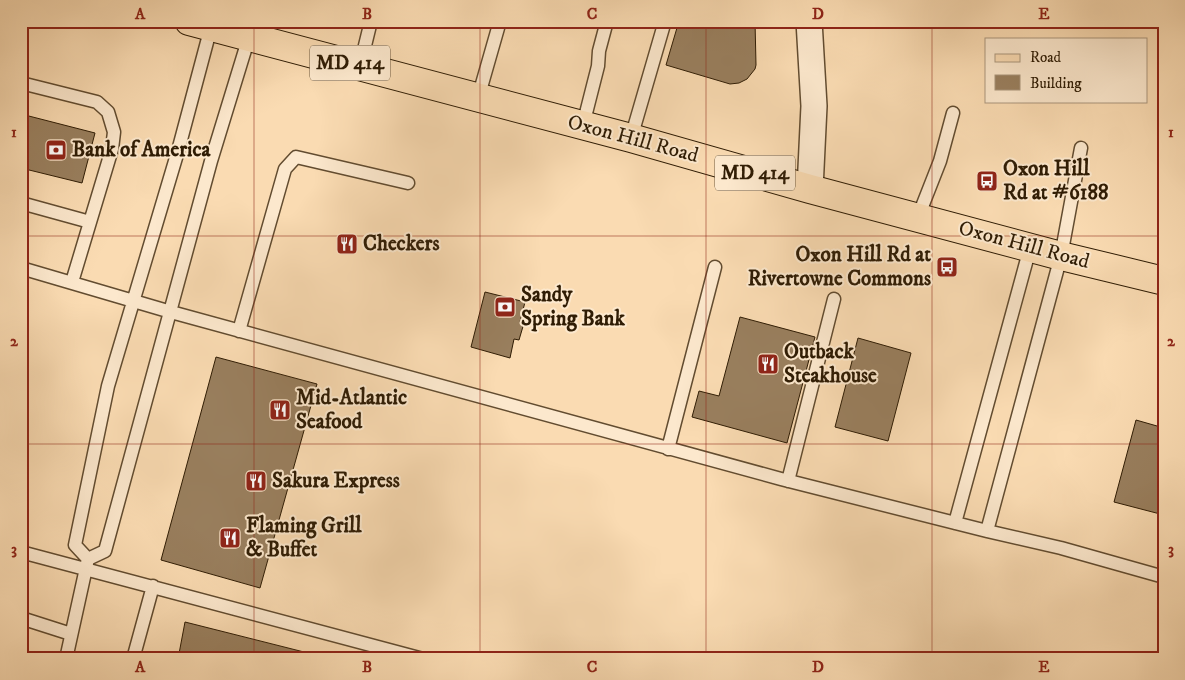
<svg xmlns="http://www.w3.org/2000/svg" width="1185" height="680" viewBox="0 0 1185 680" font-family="'IM FELL DW Pica',serif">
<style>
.building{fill:#997f5e;stroke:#2f1c04}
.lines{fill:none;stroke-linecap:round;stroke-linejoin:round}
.lane-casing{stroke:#624c30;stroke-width:15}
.street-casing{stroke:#624c30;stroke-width:28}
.primary-casing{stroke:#2f1c04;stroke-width:30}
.lane{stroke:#fce8cd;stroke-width:12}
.street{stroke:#fce8cd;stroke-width:25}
.primary{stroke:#fadbb2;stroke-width:28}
.grid{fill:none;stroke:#8f2418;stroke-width:1;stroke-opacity:0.55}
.labels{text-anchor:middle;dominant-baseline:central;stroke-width:4;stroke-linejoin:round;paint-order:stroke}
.shield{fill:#fce8cd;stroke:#6c5940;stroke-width:1}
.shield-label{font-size:20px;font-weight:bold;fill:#2f1c04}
.street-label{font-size:21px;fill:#2f1c04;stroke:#fce8cd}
.poi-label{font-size:21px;font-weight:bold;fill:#2f1c04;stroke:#fce8cd;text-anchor:start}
.neatline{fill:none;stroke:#8f2418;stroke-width:2}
.grid-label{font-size:16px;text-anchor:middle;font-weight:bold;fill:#8f2418}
</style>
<rect width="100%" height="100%" fill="#fadbb2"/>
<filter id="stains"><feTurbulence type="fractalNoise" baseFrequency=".004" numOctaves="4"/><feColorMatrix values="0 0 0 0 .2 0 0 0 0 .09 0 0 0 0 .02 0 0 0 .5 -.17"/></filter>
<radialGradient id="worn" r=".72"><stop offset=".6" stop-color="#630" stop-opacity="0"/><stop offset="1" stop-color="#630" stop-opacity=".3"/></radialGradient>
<!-- building -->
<path class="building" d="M679,21H755L756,65L755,69L747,79L739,83L730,84L666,65Z
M21,114L95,133L82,183L21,168Z
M485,292L525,302L520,322L524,323L519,340L514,339L510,358L471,347Z
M740,317L815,337L787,443L692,417L699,391L719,396Z
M858,338L911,353L888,441L835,427Z
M216,357L317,384L260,588L161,560Z
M1136,420L1164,428V515L1114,502Z
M185,622L304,652V659H178Z"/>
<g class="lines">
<!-- lane casing -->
<g class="lane-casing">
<path id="lane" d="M360,66L371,21
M21,83L97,102L108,112L114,132L112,149L72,282
M478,98L500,21
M583,125L598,66L599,51L607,21
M631,138L665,21
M21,203L90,222
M918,217L940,161L953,113
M21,268L171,312L781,479L987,531L1061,548L1164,577
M239,331L285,169L296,157L408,183
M668,449L715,267
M788,481L834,299
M955,523L1030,248
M987,531L1061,256L1081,148
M21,552L423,659
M88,559L75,545L108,386L178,151L211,27
M21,618L71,634
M66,659L88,559L105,551L211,161L249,37
M133,659L153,586"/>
</g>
<!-- street casing -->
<g class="street-casing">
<path id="street" d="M809,21L814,106L810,189"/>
</g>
<!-- primary casing -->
<g class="primary-casing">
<path id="primary" d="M189,21L631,138L810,189L1061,256L1164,281"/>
</g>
<!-- lane -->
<use href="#lane" class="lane"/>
<!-- street -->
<use href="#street" class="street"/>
<!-- primary -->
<use href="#primary" class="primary"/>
</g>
<!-- grid -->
<path class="grid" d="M254,21V659M480,21V659M706,21V659M932,21V659M21,236H1164M21,444H1164"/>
<!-- icons -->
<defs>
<g id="bank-square" transform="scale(1.125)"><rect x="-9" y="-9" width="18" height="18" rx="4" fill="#8f2418" stroke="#fce8cd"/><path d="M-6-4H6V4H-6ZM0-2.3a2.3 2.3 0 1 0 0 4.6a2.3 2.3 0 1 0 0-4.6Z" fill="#fff"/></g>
<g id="bus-square" transform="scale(1.125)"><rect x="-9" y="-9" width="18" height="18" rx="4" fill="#8f2418" stroke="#fce8cd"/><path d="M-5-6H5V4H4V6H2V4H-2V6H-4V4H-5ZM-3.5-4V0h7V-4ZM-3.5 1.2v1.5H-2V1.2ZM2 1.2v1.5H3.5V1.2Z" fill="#fff"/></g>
<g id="restaurant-square" transform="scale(1.125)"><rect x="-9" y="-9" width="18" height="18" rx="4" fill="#8f2418" stroke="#fce8cd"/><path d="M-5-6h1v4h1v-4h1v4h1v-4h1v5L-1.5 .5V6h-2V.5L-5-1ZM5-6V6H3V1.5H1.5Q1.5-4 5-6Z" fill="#fff"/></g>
</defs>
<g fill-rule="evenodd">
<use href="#bank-square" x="56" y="150"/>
<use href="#bus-square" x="987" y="181"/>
<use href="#restaurant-square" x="347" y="244"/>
<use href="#bus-square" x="947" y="267"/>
<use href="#bank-square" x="505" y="307"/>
<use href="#restaurant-square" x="768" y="364"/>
<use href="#restaurant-square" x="280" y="410"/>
<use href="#restaurant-square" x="256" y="481"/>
<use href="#restaurant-square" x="230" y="538"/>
</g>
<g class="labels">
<!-- shield labels -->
<g class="shield">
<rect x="310" y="45.5" width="80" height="35" rx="4"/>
<rect x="715" y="155.5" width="80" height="35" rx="4"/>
</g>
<g class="shield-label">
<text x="350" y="63">MD 414</text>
<text x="755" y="173">MD 414</text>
</g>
<!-- street labels -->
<g class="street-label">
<text transform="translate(633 139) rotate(15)">Oxon Hill Road</text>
<text transform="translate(1024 245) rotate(15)">Oxon Hill Road</text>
</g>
<!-- poi labels -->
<g class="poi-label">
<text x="72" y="150">Bank of America</text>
<text x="1003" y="169">Oxon Hill<tspan x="1003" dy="24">Rd at #6188</tspan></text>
<text x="363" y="244">Checkers</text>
<text x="931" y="255" text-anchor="end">Oxon Hill Rd at<tspan x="931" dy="24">Rivertowne Commons</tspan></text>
<text x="521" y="295">Sandy<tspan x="521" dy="24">Spring Bank</tspan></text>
<text x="784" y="352">Outback<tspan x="784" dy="24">Steakhouse</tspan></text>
<text x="296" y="398">Mid-Atlantic<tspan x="296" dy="24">Seafood</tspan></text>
<text x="272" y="481">Sakura Express</text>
<text x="246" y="526">Flaming Grill<tspan x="246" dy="24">&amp; Buffet</tspan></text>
</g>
</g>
<!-- margin -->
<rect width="1185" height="680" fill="none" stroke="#fadbb2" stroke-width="55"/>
<!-- legend -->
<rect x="985" y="38" width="162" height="65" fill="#fce8cd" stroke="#aa967d"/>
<rect x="995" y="54" width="25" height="8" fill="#fadbb2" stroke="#aa967d"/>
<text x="1030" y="62" font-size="15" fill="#2f1c04">Road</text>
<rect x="995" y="75" width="25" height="15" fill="#997f5e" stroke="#aa967d"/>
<text x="1030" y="88" font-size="15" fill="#2f1c04">Building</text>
<rect x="28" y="28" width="1130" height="624" class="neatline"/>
<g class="grid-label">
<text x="140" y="19">A</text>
<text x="367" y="19">B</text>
<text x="592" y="19">C</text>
<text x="818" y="19">D</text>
<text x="1044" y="19">E</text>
<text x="14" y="137">1</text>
<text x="1171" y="137">1</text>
<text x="14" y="346">2</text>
<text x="1171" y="346">2</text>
<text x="14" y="554">3</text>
<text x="1171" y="554">3</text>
<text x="140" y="672">A</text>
<text x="367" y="672">B</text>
<text x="592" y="672">C</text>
<text x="818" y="672">D</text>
<text x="1044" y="672">E</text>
</g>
<rect width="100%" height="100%" filter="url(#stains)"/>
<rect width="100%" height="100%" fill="url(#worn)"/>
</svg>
